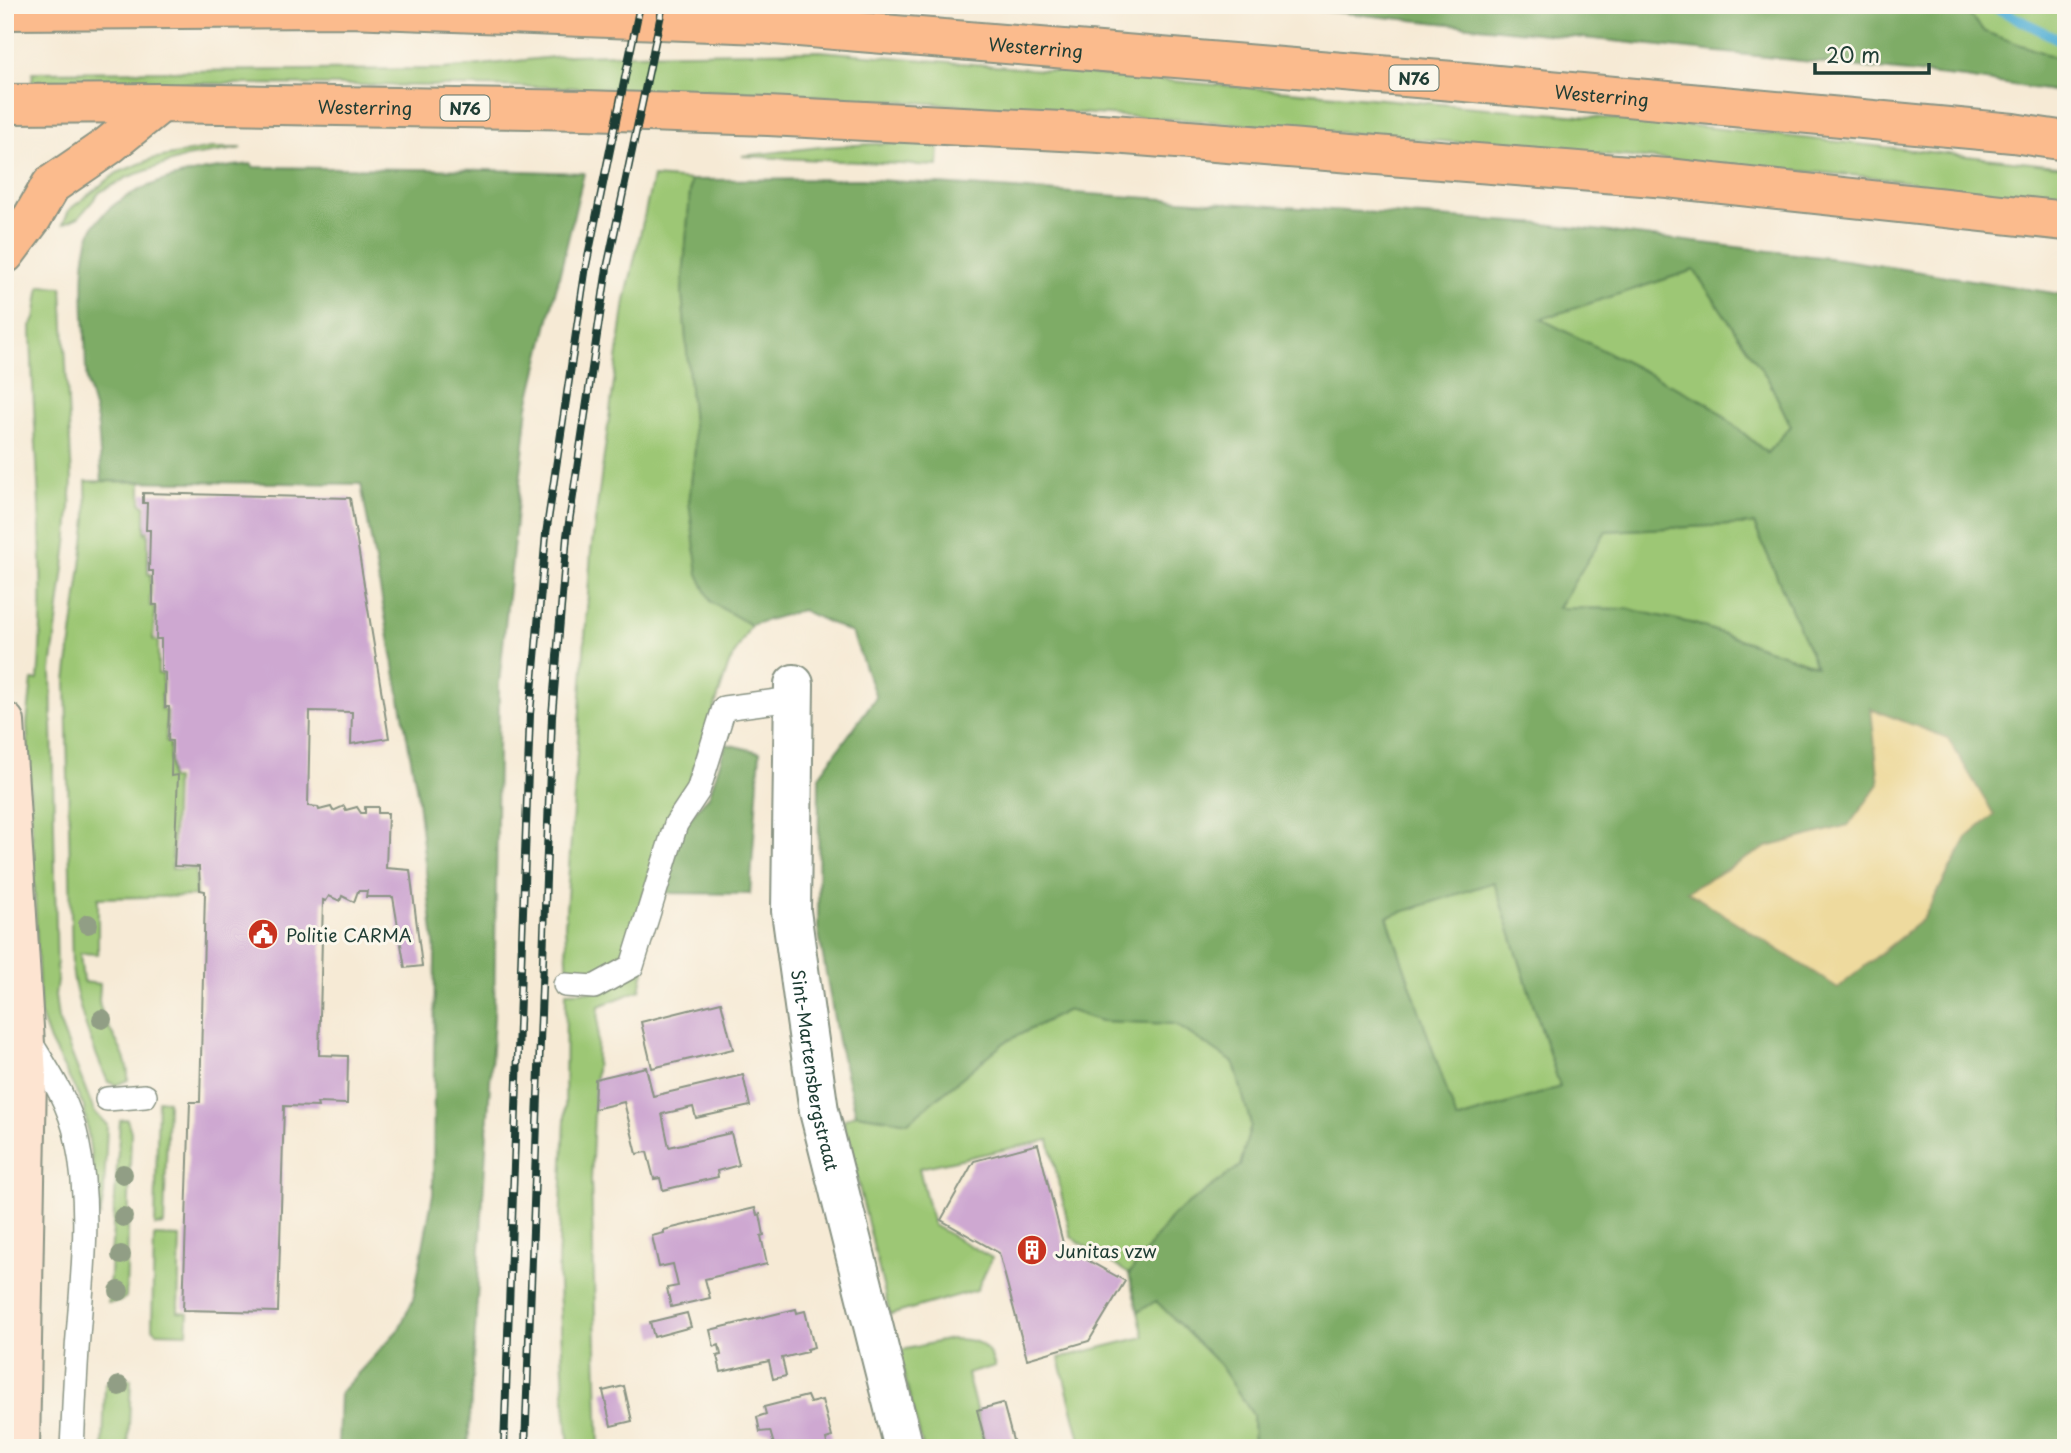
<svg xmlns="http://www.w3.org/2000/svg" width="2071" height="1453" viewBox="0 0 2071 1453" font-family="'Playpen Sans',sans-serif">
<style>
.green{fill:#9dc774;stroke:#5e8254;stroke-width:2}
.forest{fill:#7eac66;stroke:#4e744d;stroke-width:2;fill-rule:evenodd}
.sand{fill:#eeda9e;stroke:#868c69;stroke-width:2}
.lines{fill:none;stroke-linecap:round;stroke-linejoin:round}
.stream{stroke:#57b1d5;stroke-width:10}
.building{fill:#cea8d1}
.service-casing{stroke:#8a9484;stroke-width:26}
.minor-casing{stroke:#8a9484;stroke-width:42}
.secondary-casing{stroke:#8a9484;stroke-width:42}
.trunk-casing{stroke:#8a9484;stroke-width:42}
.service{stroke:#fff;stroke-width:23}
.minor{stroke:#fff;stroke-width:38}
.secondary{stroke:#fde4d1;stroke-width:38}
.trunk{stroke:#fbbb8d;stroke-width:38}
.rail-casing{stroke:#1f3d34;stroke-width:8}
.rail{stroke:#fbf7ec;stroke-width:5;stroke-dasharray:16;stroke-linecap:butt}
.tree{fill:#919e85}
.labels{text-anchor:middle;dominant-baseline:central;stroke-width:6;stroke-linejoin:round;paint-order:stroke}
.shield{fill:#fbf7ec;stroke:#61756b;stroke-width:2}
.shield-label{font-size:16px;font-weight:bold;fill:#1f3d34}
.street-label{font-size:18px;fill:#1f3d34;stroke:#fbf7ec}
.poi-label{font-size:18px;fill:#1f3d34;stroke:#fbf7ec;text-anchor:start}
</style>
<rect width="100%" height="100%" fill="#fbf7ec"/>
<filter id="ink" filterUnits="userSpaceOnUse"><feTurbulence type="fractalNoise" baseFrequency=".0143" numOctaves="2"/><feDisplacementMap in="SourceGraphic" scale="14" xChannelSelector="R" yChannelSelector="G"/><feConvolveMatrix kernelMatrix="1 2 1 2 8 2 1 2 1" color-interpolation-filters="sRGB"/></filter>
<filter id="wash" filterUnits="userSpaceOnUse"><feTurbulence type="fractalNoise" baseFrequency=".00686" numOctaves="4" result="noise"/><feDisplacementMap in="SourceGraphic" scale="28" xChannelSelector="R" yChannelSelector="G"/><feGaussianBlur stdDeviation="1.57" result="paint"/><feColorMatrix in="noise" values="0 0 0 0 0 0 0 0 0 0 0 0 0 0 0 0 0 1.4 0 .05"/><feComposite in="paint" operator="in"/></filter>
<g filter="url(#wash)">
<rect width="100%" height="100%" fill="#f6ead5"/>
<!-- green -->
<path class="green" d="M1960,5H2066V61L1984,32Z
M820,51L1685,125L2066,167V203L1872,177L1202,121L772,93L548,87L32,82L33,72L444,69L572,55Z
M892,143L939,145L938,166L742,156L820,147Z
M211,148H242L186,157L128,177L100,192L79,217L63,224L69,210L117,173L152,159Z
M653,177L691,180L682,292L695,449L689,502L711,602L751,625L729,664L689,783L663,826L625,961L592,977H568L565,925L591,551L625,301Z
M1694,270L1768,379L1791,426L1767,453L1709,404L1540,319Z
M40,286L62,287L72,481L68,536L51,670L57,980L55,995L58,1019L94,1111L107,1125L104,1193L100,1217L84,1107L50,1041L40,1013L27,724L32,680H38C48,563 33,443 31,326L35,319Z
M86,481L141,482V504L145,505V533L148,531V574H151L150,606L155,607L153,640L158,641V674H163L161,709L167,711L166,741L170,744V779H175L172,869H196V896L98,898V954L80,953L83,982L100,984C100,990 99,996 99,1001C103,1028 130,1052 128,1080L116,1085L108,1082C92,1046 77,1008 72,968L66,681L87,519Z
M1754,524L1817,666L1695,624L1628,609L1558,608L1605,531Z
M1494,882L1560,1087L1456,1120L1387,916Z
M645,966L640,990L599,1006L591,1180L599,1448H569L564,1392L558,1264L565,1120L566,992L596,991Z
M1068,1010L1101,1021L1175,1024L1234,1063L1251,1125L1240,1166L1173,1215L1129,1274L1071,1237L1049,1140L919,1168L933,1225L992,1258L977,1290L890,1315L843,1120L856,1114L908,1122L1005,1042Z
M158,1100L168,1101L164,1225L155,1226Z
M127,1119L131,1132L126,1297L119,1302L108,1303L120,1120Z
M154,1236L180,1237L178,1312L188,1313L187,1333L157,1332L152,1328Z
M1156,1301L1220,1365L1253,1415L1254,1448H1082L1059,1358L1144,1337L1138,1312Z
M950,1339C976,1340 986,1340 995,1366L967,1374L986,1448H923L898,1351Z
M126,1378L131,1379L128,1448H103L105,1384Z"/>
<!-- forest -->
<path class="forest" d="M957,5H1220L1108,14Z
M1268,5H1960L1985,32L2066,61V93L1965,78Z
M252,164L253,167L487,170L584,173L528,406L499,684L494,1016L468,1448H338L340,1393L399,1329L413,1300L433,1194L435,951L417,792L361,484L102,481C100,464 100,446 98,428C97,412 89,397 87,381C85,367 86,352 85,338C84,308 78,248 96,223C127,181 204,168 252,164Z
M861,179L1544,224L1845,260L2066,295V1448H1254L1253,1415L1220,1365L1156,1301L1138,1312L1129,1274L1173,1215L1240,1166L1251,1125L1234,1063L1175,1024L1101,1021L1068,1010L1005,1042L908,1122L856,1114L838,1041L818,928L819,776L876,697L852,633L802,610L751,625L711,602L698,574L689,502L695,449L682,292L691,180ZM1694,270L1768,379L1791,426L1767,453L1709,404L1541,319ZM1754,524L1816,666L1695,624L1628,609L1558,608L1606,531ZM1871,709L1967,838L1923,919L1767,847L1849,825L1879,784ZM1494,882L1560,1087L1457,1120L1387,917Z
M726,744L760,752L750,894L664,893L684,824L709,796Z"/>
<!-- sand -->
<path class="sand" d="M1871,709L1948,738L1994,815L1967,838L1923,919L1838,988L1687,891L1767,847L1849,825L1879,784Z"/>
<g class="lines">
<!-- stream -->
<path class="stream" d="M1990,5L2066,43"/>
</g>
<g id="blocks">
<!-- building -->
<path class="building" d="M143,493L350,498L389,738L351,744L352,712L310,711L308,806L318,807L319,810L331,807L333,811L344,806L346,810L357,807L361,813H365V807H378V813H388L386,868L410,870L422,966L405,968L393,897H366L367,891H358L354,902L342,896L340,901L329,896L326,901L323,900L319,1055L348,1056L347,1104L317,1103L318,1107L284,1106L278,1312L183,1310L190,1102H200L205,891L200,890L199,867L174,866L178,775L171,776L172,741H168L169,707H165V673L161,672V639H156L157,605H153V571H149L150,530H146L147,503H143Z
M721,1002L733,1049L652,1068L641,1022Z
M646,1067L653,1096L743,1075L750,1106L696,1118L693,1107L662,1114L669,1147L731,1133L739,1165L717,1171L718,1177L663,1190L660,1178L654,1179L647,1152L637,1154L624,1102L594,1109L595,1079Z
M1038,1144L1064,1247L1125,1281L1089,1341L1027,1359L999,1253L941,1220L974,1161Z
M755,1208L757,1215L760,1214L764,1235L761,1236L767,1264L705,1279L710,1298L671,1307L667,1288L678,1286L673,1264L659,1267L652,1236L664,1233V1230Z
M796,1309L797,1313L805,1311L814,1347L807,1349V1352L782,1358L786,1376L773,1379L769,1361L721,1372L717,1356L721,1355L719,1345L714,1347L710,1330Z
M687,1313L691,1327L654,1337L650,1322Z
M624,1386L632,1421L611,1426L603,1391Z
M807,1396L810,1403L822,1400L832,1437L826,1439L828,1448H775L770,1431L760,1432L757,1417L766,1414L764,1407Z
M1003,1403L1015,1448H987L977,1410Z"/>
</g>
</g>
<g filter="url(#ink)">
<use href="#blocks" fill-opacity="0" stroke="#8a9484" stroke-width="2"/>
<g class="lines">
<!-- service casing -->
<g class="service-casing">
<path id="service" d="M565,985L594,987L632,966L676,824L698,791L724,708L792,699
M29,1040C49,1072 70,1103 77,1140C91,1205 83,1271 78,1336C75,1373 74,1411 72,1448
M107,1099L145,1096"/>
</g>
<!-- minor casing -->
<g class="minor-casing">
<g id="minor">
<path id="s1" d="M794,684L791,911L805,1013L819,1111L904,1448"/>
</g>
</g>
<!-- secondary casing -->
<g class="secondary-casing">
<path id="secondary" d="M5,722L27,1076L20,1448"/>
</g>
<!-- trunk casing -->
<g class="trunk-casing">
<g id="trunk">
<path id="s2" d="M5,10L350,8L762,24L1465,82L2013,133L2066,141"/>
<path id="s3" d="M5,104L161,103L585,110L768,116L1100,133L1667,178L2066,221"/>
<path d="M5,254L32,218L51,185L108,146L161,103"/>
</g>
</g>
<!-- service -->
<use href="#service" class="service"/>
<!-- minor -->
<use href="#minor" class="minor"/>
<!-- secondary -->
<use href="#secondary" class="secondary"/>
<!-- trunk -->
<use href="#trunk" class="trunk"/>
<!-- rail casing -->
<g class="rail-casing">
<path id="rail" d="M504,1448L530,714L546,534L586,266L640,5
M525,1448L552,716L567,536L607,268L663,5"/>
</g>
<!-- rail -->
<use href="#rail" class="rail"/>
</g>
<!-- trees -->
<g class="tree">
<circle cx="88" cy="924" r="10"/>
<circle cx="102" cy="1019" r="10"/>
<circle cx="123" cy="1174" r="10"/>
<circle cx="123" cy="1217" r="10"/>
<circle cx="121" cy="1255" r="10"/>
<circle cx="119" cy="1291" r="10"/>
<circle cx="119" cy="1386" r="10"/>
</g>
</g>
<!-- icons -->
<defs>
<g id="civic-disc" transform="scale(1.575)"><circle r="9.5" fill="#c8321e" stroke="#fbf7ec"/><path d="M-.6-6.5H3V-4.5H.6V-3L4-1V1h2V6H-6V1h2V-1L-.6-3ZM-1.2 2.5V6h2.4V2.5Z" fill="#fff"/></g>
<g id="building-disc" transform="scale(1.575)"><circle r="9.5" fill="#c8321e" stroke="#fbf7ec"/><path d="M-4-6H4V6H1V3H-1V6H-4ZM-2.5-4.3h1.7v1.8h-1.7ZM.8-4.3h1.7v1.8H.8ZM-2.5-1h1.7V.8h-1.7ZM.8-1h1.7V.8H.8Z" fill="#fff"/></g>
</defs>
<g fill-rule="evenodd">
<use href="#civic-disc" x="263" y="934"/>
<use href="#building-disc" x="1032" y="1250"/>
</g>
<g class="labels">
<!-- shield labels -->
<g class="shield">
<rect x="1389.5" y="65.5" width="49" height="25" rx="5"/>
<rect x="440.5" y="95.5" width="49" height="25" rx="5"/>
</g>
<g class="shield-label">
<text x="1414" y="78">N76</text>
<text x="465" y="108">N76</text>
</g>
<!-- street labels -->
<g class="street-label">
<text stroke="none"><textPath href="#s2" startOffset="1032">Westerring</textPath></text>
<text stroke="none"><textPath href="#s2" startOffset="1600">Westerring</textPath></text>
<text stroke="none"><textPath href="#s3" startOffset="360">Westerring</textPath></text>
<text stroke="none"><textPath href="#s1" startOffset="388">Sint-Martensbergstraat</textPath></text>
</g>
<!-- poi labels -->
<g class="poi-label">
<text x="286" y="934">Politie CARMA</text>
<text x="1055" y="1250">Junitas vzw</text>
</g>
</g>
<!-- margin -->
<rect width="2071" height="1453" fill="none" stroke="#fbf7ec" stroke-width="28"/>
<!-- scale -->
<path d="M1815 63v10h114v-10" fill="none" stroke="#1f3d34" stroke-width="3.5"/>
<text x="1826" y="63" font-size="21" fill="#1f3d34" stroke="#fbf7ec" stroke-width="5" paint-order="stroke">20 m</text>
</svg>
